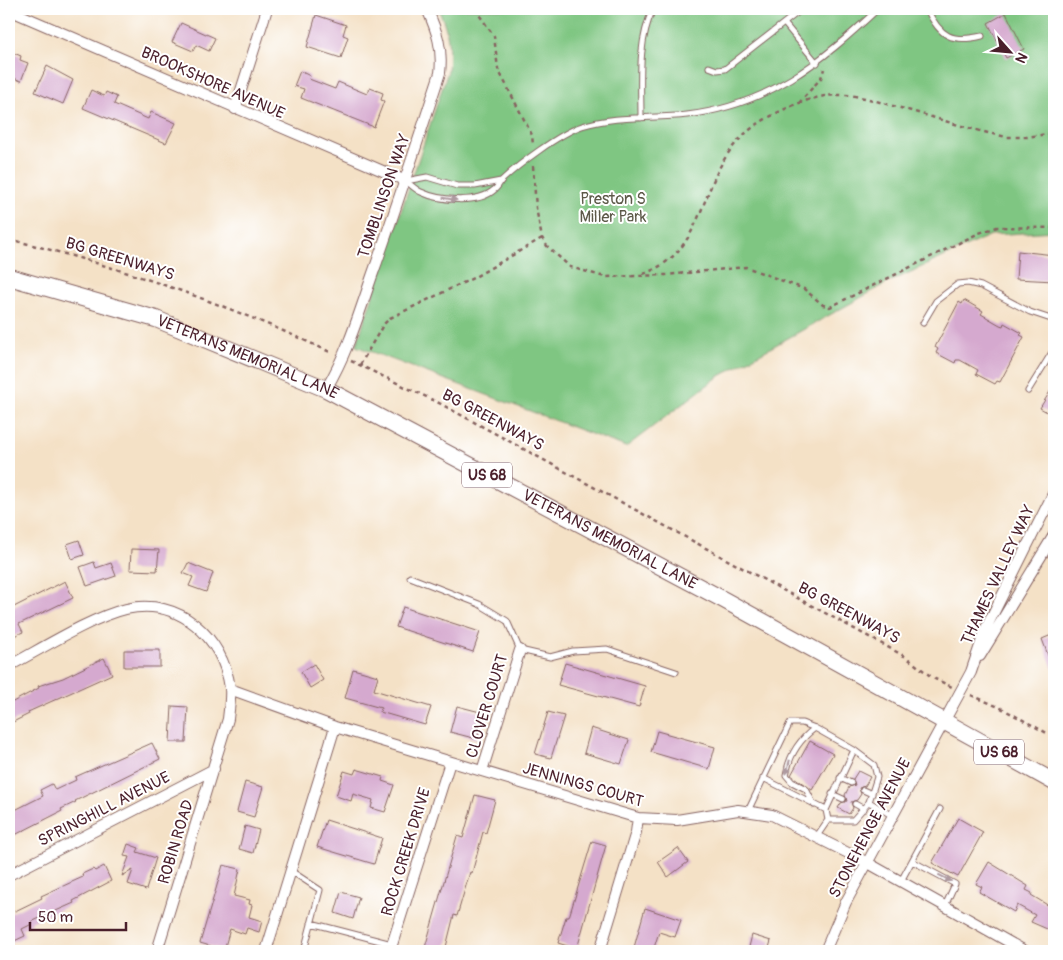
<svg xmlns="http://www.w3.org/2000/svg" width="1063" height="960" viewBox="0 0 1063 960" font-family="Pangolin,sans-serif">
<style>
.green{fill:#7fc682;stroke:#647256}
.building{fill:#d5a9cf}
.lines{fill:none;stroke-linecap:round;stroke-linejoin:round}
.service-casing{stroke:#866361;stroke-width:7}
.minor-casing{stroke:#866361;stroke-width:12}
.primary-casing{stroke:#866361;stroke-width:18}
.path{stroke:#866361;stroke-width:2.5;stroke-dasharray:4 4;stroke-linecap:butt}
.service{stroke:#fff;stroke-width:5}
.minor{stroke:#fff;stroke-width:10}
.primary{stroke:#fff;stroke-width:16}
.oneway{fill:#ae9aa0}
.labels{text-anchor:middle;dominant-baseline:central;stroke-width:4;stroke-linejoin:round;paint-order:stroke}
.shield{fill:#fff;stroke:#80626b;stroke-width:1}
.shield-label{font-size:15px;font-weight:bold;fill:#4a1f2b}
.street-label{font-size:16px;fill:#4a1f2b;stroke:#fff}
.park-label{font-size:16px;fill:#5d5949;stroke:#fff}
</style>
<rect width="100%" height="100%" fill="#fff"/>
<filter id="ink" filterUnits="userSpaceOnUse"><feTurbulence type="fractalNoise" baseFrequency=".02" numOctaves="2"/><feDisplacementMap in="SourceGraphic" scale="10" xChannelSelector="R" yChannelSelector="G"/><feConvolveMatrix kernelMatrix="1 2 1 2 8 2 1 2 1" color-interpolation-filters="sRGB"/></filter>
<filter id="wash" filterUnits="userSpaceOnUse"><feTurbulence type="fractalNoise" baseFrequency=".0096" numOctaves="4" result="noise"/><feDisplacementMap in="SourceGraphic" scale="20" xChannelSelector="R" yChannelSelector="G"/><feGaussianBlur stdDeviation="1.12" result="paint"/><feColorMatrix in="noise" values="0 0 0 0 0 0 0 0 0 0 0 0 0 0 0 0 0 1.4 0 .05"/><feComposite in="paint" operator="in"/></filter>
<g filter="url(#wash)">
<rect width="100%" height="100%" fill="#f4e1c6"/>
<!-- green -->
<path class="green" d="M438,9H1054V231L991,235L889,282L718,377L626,447L356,346L448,71C450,47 449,30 438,9Z"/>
<g id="blocks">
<!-- building -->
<path class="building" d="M1006,13L1024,49L1006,58L988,23Z
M316,15L346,25L343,35L348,37L341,58L307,47Z
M181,23L215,38L209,51L196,45L193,51L172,42Z
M9,51L21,56L20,60L28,63L21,81L9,76Z
M47,66L73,80L63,104L35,92Z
M300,71L310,76L309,79L335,89L338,82L367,94L370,88L383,93L381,100L384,101L374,127L301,98L304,89L294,86Z
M91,90L104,96L106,92L117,97L114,104L148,119L151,112L176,123L166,143L83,108Z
M1018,251L1054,255V281L1016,279Z
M964,300L983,311L981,314L1000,325L1003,326L1004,323L1022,333L1020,335L1024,337L1000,382L997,381L995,384L976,374L978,370L960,360H956L955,363L936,353L938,349L935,347L959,302L962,304Z
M1054,385V416L1040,408Z
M79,540L84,555L72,559L67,544Z
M131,549L159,550L157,571L130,570Z
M94,562L96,568L111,563L116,576L87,586L80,567Z
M188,563L213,573L206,592L189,586L193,577L183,573Z
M65,581L73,598L19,624L23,632L9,638V601L12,608Z
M403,607L480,632L473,652L396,627Z
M1054,634V668L1053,669L1042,639Z
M124,650H160V667H124Z
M104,658L112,674L28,712L29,714L9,724V704L39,688L38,686L63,678Z
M565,663L645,686L639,707L558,685Z
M314,664L323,680L310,688L301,672Z
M353,669L378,676L374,690L431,707L425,725L380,712L381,708L345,698Z
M172,706L188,707L186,742H170Z
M457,706L484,713L477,739L450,732Z
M548,712L564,716L551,758L535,754Z
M591,728L629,740L621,764L584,753Z
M657,731L715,747L709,769L651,752Z
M810,741L833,754L812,790L791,775Z
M152,743L160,759L75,801L76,802L61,809L62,811L9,838V813L43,796L40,790L52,784L55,790L76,780L75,777Z
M356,769L383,777L382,781L394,785L385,812L371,808L373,800L353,794L351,801L336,796L344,771L354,774Z
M858,771L870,777L865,786L859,788L861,794L857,800L851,802L853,808L849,814L838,808L841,803L847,801L845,795L849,787L855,785L853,779Z
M245,782L263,787L254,817L237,812Z
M475,795L495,800L486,833L483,832L472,873L470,872L457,916L454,915L445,951H424L457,836L463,838Z
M958,818L983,832L958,877L932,863Z
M326,820L382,838L374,864L317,847Z
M245,826L259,830L253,853L239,849Z
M592,841L606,845L577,949L558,943L566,917H569Z
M128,844L139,848L137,852L156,858L146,890L128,884L133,870L122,876L129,857L124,856Z
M678,848L688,862L668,877L658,862Z
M989,862L1028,886L1026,890L1032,893L1031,895L1054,909V932L1031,922L1035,915L1017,905L1014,912L979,892L982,887L976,884Z
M223,865L240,869L234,896L250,900L249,904L252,905L249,917L262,921L259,932L247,928L245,934L230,929L224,950L200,943Z
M104,866L111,881L73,901L74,903L31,922L32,924L22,929L25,936L12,942L9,935V914L42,898L41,896L83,877L82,874L93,869L95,871Z
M341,892L359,897L353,919L335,913Z
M645,908L681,920L675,937L659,932L653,951H633Z
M752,935L771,941L768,951H748Z"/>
</g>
</g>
<g filter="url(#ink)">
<use href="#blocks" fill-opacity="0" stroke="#866361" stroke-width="1"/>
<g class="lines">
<!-- service casing -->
<g class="service-casing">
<path id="service" d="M927,9C940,37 952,43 982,36
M784,23L817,63
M709,67L717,70L725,69L802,9
M641,118C641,81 637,43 653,9
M406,181C411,185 416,190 421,192C440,201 478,204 494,190C497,188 499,184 501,181C519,164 559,134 582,126C616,115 653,119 687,115C769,105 820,63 878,9
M406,181L427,177L457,186H475L501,181
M923,323L936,301L958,284L968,283L981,286L1030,312L1054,320
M1028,391L1054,349
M410,577L479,604L507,621L520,650L550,657L573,651L607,649L676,672
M763,778L826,810L828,820L817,836
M840,778L851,783
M863,790L872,794
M832,794L843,799
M855,804L864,809
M814,805L806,789L792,782L786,775C789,756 799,740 815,728
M826,810L854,750
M748,811L790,723H802L815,728L854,750L874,765L877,777L869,802L893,816
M828,820H853L869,802
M912,861L955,884L945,906
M291,871L320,890L304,951
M901,881L940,809
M311,923L392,944"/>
</g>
<!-- minor casing -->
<g class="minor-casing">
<path id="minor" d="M9,10L406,181
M235,109L267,9
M326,389C347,354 359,314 372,276C396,209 418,141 440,73C443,49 437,31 427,9
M980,656L1054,535
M9,666C41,649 92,617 126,609C179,597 223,637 230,688C231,698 229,709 228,719L157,951
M230,689L335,727L638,818L677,820L738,810L772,815L868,863L1025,951
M482,771L520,650
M9,875L214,769
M266,951L335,727
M390,951L450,762
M600,951L636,832L638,818
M825,951L846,902L971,672L986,628L1054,492"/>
</g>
<!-- primary casing -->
<g class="primary-casing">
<g id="primary">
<path id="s1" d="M9,277L156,319L326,389L724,600L1054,782"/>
</g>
</g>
<!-- path -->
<path class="path" d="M475,9L494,36L498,69L532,135L533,145
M799,103L821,78L824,69
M533,166L536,208L542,238L547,246L570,267L605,277L666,275L746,267L804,289L823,305L830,307L979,233L997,227L1054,228
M9,239C120,267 228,304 332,353
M643,274C706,252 698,185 737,142C749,128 766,118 783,110C800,102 819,95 838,95C858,94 878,102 897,107C934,117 970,130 1007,137H1027L1054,133
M351,361L439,403L906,657L933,678L952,687
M360,365L383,325L390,318L475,277L542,238
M971,695L1001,708L1054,737"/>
<!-- service -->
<use href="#service" class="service"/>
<!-- minor -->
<use href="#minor" class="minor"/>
<!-- primary -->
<use href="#primary" class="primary"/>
</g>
<!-- one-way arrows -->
<defs><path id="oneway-solid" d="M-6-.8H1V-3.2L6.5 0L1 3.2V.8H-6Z" transform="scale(1.25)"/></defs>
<g class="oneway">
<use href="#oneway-solid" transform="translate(450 199) rotate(9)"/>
<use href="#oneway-solid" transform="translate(788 767) rotate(104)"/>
<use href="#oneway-solid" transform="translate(945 878) rotate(27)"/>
</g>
</g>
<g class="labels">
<!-- shield labels -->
<g class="shield">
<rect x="462" y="462.5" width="50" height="25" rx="4"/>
<rect x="974" y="739.5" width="50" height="25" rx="4"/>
</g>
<g class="shield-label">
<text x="487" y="475">US 68</text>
<text x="999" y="752">US 68</text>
</g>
<!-- street labels -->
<g class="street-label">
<text transform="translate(213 83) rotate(24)">BROOKSHORE AVENUE</text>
<text transform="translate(384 196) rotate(-71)">TOMBLINSON WAY</text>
<text transform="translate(120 259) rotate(17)">BG GREENWAYS</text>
<text stroke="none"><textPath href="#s1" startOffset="252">VETERANS MEMORIAL LANE</textPath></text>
<text transform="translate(493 420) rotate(28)">BG GREENWAYS</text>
<text stroke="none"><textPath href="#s1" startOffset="658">VETERANS MEMORIAL LANE</textPath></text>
<text transform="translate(998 575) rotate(-65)">THAMES VALLEY WAY</text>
<text transform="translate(849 613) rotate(28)">BG GREENWAYS</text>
<text transform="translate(487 706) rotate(-73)">CLOVER COURT</text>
<text transform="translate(583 785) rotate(16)">JENNINGS COURT</text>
<text transform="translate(104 809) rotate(-27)">SPRINGHILL AVENUE</text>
<text transform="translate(870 828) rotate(-62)">STONEHENGE AVENUE</text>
<text transform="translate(176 842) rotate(-73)">ROBIN ROAD</text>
<text transform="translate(406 852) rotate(-73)">ROCK CREEK DRIVE</text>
</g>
<!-- park labels -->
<g class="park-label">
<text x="613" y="199">Preston S<tspan x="613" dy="18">Miller Park</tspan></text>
</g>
</g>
<!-- margin -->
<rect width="1063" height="960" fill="none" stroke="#fff" stroke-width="30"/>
<!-- north arrow -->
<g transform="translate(1010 52) rotate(117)" stroke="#ffffff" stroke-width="4" paint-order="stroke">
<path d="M0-4L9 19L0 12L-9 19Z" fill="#4a1f2b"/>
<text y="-8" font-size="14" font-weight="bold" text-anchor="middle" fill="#4a1f2b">N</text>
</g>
<!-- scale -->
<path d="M30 922v8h96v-8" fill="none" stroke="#4a1f2b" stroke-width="2.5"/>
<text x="38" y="922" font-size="15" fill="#4a1f2b" stroke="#ffffff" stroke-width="4" paint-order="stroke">50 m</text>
</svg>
